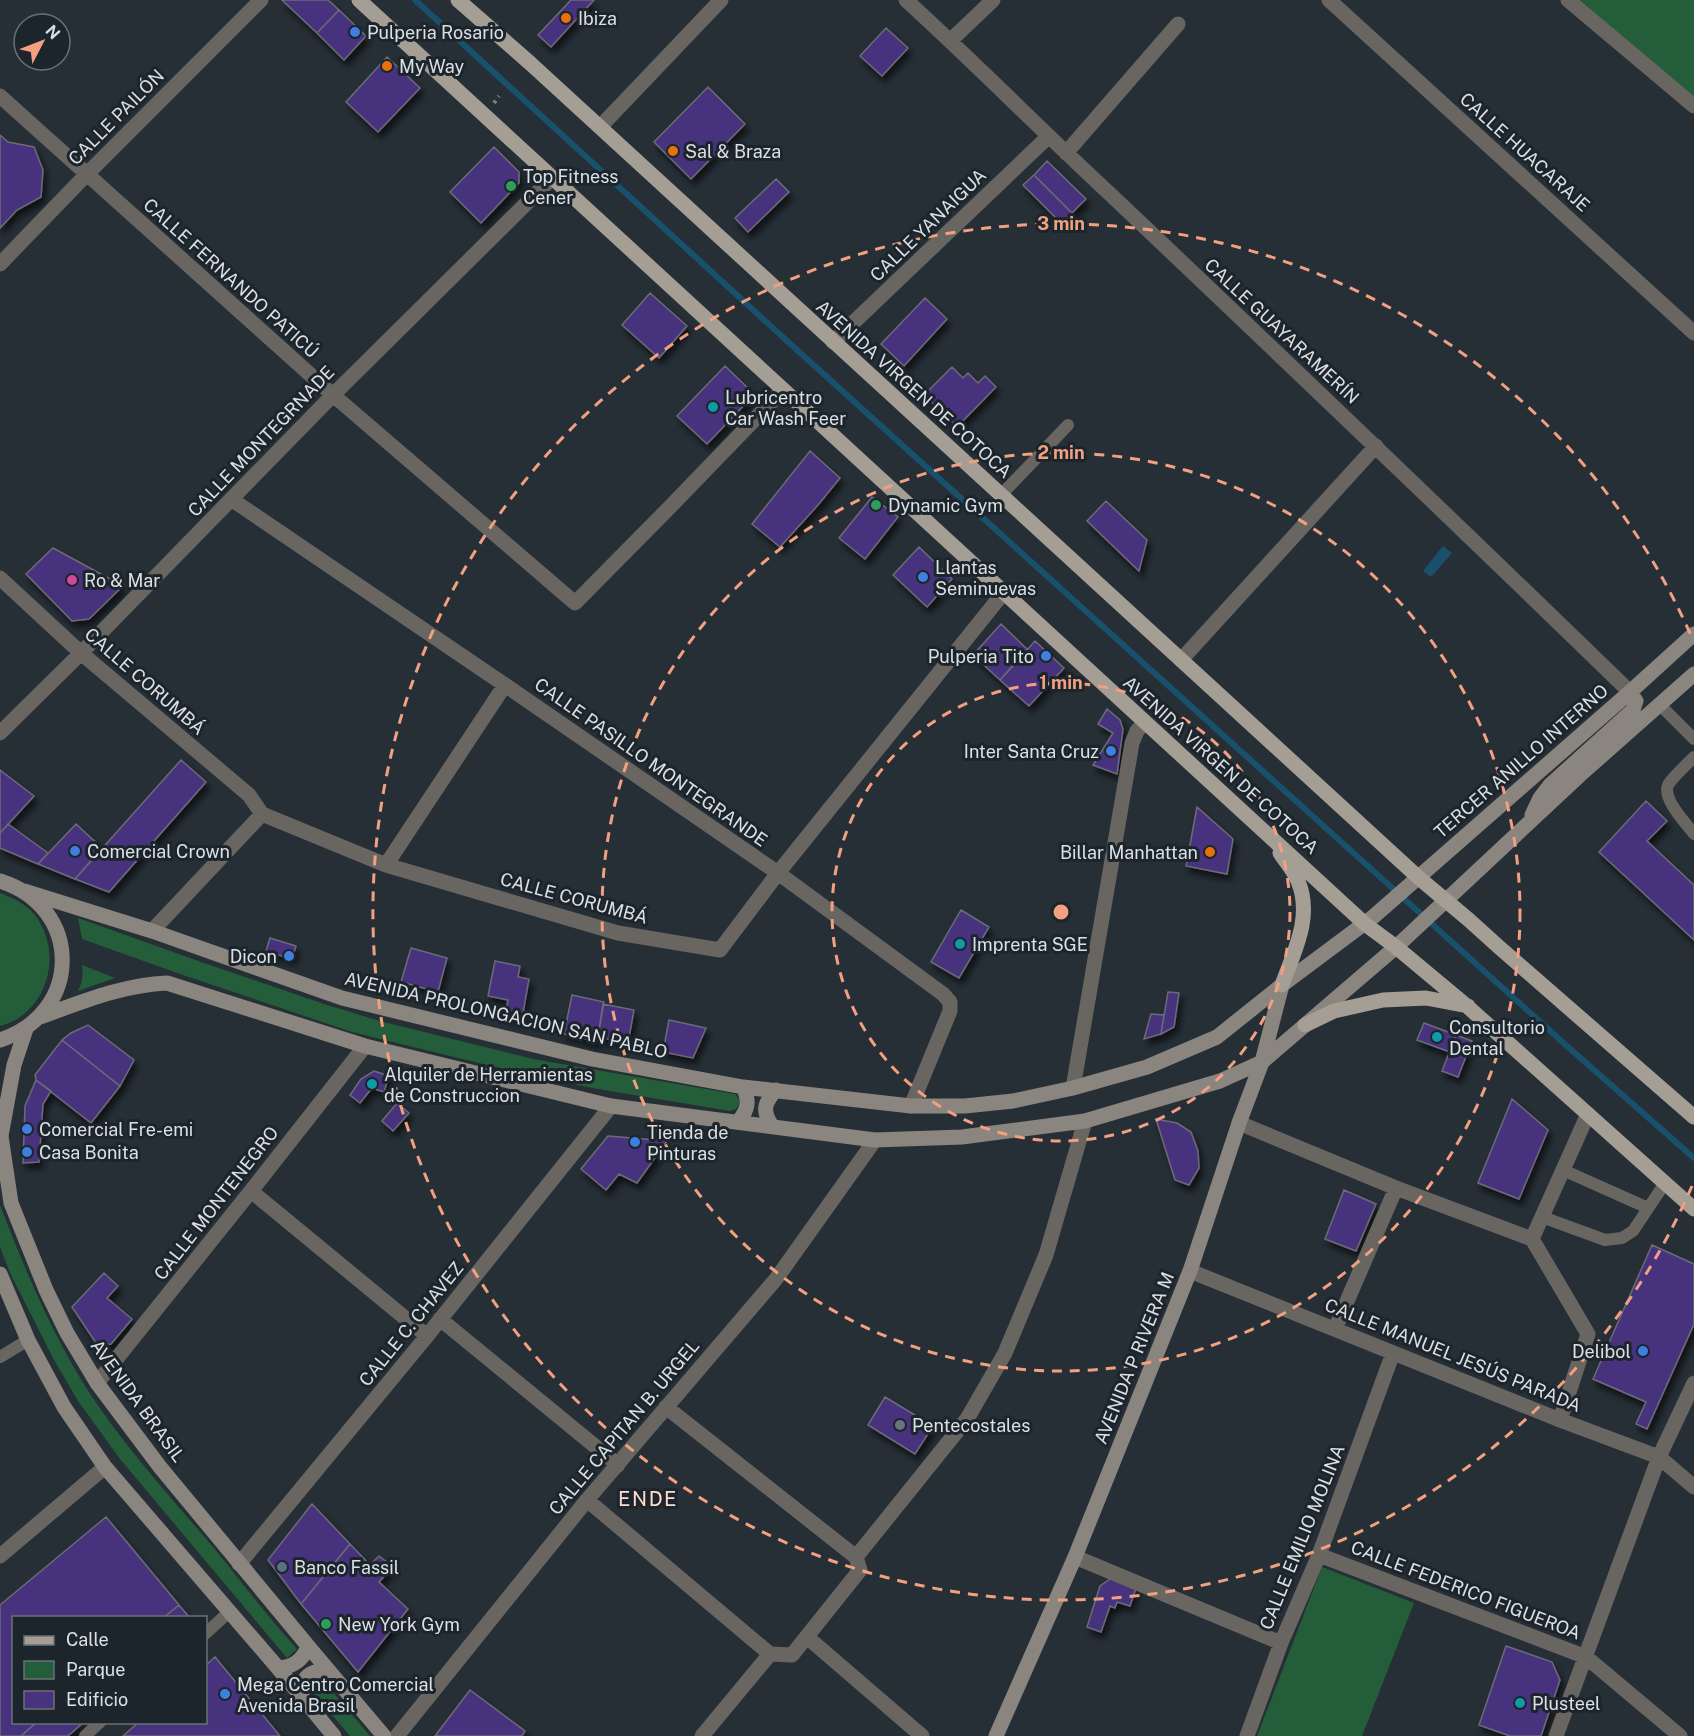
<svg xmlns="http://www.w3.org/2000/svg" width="1694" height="1736" viewBox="0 0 1694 1736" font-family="'Public Sans',sans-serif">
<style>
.green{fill:#245d39}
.water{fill:#19516d}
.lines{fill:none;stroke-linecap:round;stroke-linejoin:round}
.stream{stroke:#19516d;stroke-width:6}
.building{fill:#47337e;stroke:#6c6b76;stroke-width:1.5;filter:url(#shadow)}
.path{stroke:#788086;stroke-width:4;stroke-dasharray:3 4.5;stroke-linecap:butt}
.lane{stroke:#696662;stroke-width:12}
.street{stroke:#696662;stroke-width:15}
.secondary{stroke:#8b857f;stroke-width:15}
.primary{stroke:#a49e95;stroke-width:15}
.ring{fill:none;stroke:#f2a07f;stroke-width:3;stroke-dasharray:10 8}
.food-dot{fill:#e8710a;stroke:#1d252c;stroke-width:2}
.shop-dot{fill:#3f7fe0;stroke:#1d252c;stroke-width:2}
.leisure-dot{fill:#2e9e5b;stroke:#1d252c;stroke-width:2}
.culture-dot{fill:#0f9aa8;stroke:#1d252c;stroke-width:2}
.hotel-dot{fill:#d1479c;stroke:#1d252c;stroke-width:2}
.worship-dot{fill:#6b7280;stroke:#1d252c;stroke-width:2}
.service-dot{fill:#5c6f8a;stroke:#1d252c;stroke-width:2}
.labels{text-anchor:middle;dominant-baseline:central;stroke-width:6;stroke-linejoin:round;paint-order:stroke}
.poi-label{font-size:18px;fill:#dae0e4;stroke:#1d252c;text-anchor:start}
.street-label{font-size:18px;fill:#dae0e4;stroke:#1d252c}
.neighbourhood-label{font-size:20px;letter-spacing:1.5px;fill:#fddccf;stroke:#1d252c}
.centre{fill:#f2a07f;stroke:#1d252c;stroke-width:3}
.ring-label{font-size:18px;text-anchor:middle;font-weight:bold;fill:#f2a07f;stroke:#1d252c;stroke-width:6;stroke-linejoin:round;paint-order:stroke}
</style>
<defs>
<filter id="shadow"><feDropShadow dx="3.5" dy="6" stdDeviation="3" flood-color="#0009"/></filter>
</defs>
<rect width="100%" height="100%" fill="#262f36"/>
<!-- green -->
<path class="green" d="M1580,0H1694V100Z
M0,893C13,898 26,904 35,915C60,948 52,997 17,1019C12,1022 6,1024 0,1026Z
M78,918L204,963L327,1005L380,1021L533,1059L735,1094L739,1099V1104L736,1109L730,1111L592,1088L487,1065L352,1032L183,975L82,939Z
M82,965L115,978L78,991C83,982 83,975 82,965Z
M0,1205C21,1260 44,1315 73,1366C111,1432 164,1489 213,1547C241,1581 267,1616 297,1649L287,1658L120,1459L78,1401L53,1358L10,1273L0,1247Z
M1322,1567L1414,1603L1362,1736H1257Z
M321,1680L325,1683L370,1736H350L310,1689L313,1682Z"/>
<!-- water -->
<path class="water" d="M1443,546L1452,553L1431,577L1423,571Z"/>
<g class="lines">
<!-- stream -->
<path class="stream" d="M415,0L786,340L1568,1047L1694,1158"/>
</g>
<!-- building -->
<path class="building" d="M282,0H328L339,10L317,33Z
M571,0H594L551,47L538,35Z
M339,10L366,36L344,60L317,33Z
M886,28L908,48L882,76L860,56Z
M387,57L420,88L378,132L346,102Z
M708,87L745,124L691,179L654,142Z
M0,135L8,142L34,147L43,170L41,197L17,210L0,228Z
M494,147L519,172V183L481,223L450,192Z
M1047,161L1086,199L1072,213L1034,175Z
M1034,175L1072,213L1062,224L1023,185Z
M776,179L789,192L748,232L735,218Z
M650,293L687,326L659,358L622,325Z
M925,298L947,319L904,366L881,344Z
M725,366L749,389L750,399L707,444L677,416Z
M952,367L963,378L968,373L978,383L985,376L996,387L957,427L924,395Z
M810,451L840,478L818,505L780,547L752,524Z
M872,497L898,517L865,559L839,538Z
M1106,501L1147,540L1139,571L1087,521Z
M919,547L952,579L927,607L893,575Z
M53,548L123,586L89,619L72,621L26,574Z
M1001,624L1028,650L1000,680L973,655Z
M1035,641L1064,668L1029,706L1000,680Z
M1107,709L1120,720L1123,729L1117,774L1093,765L1113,733L1098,724Z
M181,760L206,782L109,892L75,879Z
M0,770L34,796L0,833Z
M1646,801L1667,821L1647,841L1694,885V940L1599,852Z
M1197,807L1233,839L1227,874L1186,866Z
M8,824L48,853L38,864L0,848V833Z
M76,824L102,848L75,879L38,864Z
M961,910L989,927L959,978L931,962Z
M270,938L296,946L292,959L266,951Z
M411,948L447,958L438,992L401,982Z
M495,961L520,966L518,977L529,979L522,1019L505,1016L508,1000L488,996Z
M1168,992L1179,993L1174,1027L1161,1034Z
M572,995L604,1002L597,1042L564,1034Z
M603,1004L634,1010L628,1043L598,1037Z
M1151,1014L1164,1015L1161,1034L1144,1039Z
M669,1020L706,1028L693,1058L663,1052Z
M1424,1023L1456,1035L1450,1052L1417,1040Z
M88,1025L134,1060L120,1086L62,1040L71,1033Z
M1456,1035L1472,1041L1458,1077L1442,1071Z
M62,1040L120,1086L91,1123L36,1080L35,1075Z
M374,1071L389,1076L384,1092L372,1088L360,1103L350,1095L361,1079Z
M36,1080L51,1091L43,1104L39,1162L23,1163L25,1106Z
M1512,1099L1548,1130L1519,1199L1478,1183Z
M397,1103L409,1113L393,1131L382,1121Z
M1156,1119L1177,1123L1191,1132L1198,1151L1199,1168L1189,1185L1175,1180Z
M608,1136L667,1141L637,1183L619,1174L606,1190L581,1169Z
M1344,1190L1376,1204L1356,1251L1325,1239Z
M1652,1245L1694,1264V1324L1647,1429L1636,1424L1646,1402L1593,1379Z
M104,1273L118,1286L107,1298L132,1319L111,1344L98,1346L72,1307Z
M885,1397L933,1426L915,1454L868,1425Z
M312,1504L350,1544L301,1604L268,1560Z
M106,1517L179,1605L163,1618H14V1722H37L21,1736H0V1605Z
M350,1544L370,1565L379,1556L393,1567L379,1582L408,1609L358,1672L301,1604Z
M1110,1579L1136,1588L1130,1606L1117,1602L1115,1608L1110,1606L1101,1632L1087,1627L1100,1586Z
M179,1605L190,1618H163Z
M1506,1646L1552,1662L1560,1680L1541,1736H1510L1479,1725Z
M215,1657L280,1736H123L139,1722H206V1665Z
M470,1690L525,1731L522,1736H435Z
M37,1722H84L68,1736H21Z"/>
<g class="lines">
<!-- path -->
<path class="path" d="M494,103L499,96"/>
<!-- lane -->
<path class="lane" d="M1001,495L1068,425
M1660,705L1694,739
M1694,757C1688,763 1671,779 1668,785C1662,799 1686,823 1694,834
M1563,1170L1648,1208
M1542,1217L1605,1240L1622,1238L1633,1231L1665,1183
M0,1357L28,1340
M206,1633L229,1612
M85,1736L100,1722"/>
<!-- street -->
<path class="street" d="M906,0C975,63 1041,130 1110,194C1284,359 1458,525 1630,692
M1329,0L1694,333
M1568,0L1694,106
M950,41L993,0
M0,96L333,395L575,603L668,509L783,390
M600,127L721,0
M1066,153L1178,24
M0,264L86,175L261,0
M833,342L1049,136
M231,499L505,685L778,873L943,994L950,1002V1011L911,1106
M0,578L81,653L249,795L262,814L386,865L618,933L720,950L778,873L1004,592
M1181,660L1376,446
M0,733L81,653L333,395L552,178
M386,865L505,685
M152,931L262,814
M1073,1088L1132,743L1137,731L1145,722
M1239,1123L1396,1188L1532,1239L1588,1334L1560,1420
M251,1191L427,1336
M1532,1239L1588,1114
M1190,1271L1560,1420L1659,1457L1694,1487
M440,1319L618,1465
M1335,1329L1396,1188
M97,1383L251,1191L365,1046
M666,1407L856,1557
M587,1500L770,1654
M1319,1555L1586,1657L1680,1736
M0,1556L105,1467
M1075,1557L1281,1643
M239,1564L427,1336L611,1106
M807,1637L922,1736
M397,1736L587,1500L776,1279L875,1140
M702,1736L770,1654L792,1655L860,1570L856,1557L967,1419L1005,1353L1046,1255L1085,1121
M1247,1736L1281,1643L1319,1555L1393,1353
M1556,1736L1659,1457L1694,1383"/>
<!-- secondary -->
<path class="secondary" d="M1532,815L1540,798L1550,785L1633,710L1636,701L1630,692
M0,881C83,907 83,1013 0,1040
M24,891L152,931L342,998L592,1059L743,1087L911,1106H965L1013,1101L1073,1088L1147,1067L1217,1037L1282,985L1373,917L1630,692L1694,634
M40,1017C82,1002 122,985 167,983L365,1046L611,1106L875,1140L962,1137L1085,1121L1220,1081L1262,1062L1396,947L1580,775L1694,674
M26,1029L14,1065L1,1136L11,1203L46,1290L67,1333L97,1383L160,1467L313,1652L384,1736
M738,1122C748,1110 750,1101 743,1087
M772,1126C762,1111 764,1103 776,1090
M0,1274L28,1340L64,1407L105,1467L278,1668L334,1736
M278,1668C293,1667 302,1661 308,1647
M298,1693C304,1676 309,1672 327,1669
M996,1736L1075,1557L1190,1271L1239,1123L1262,1062L1282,985"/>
<!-- primary -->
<path class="primary" d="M359,0L1365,924L1396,947L1468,1007L1694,1209
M458,0L531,64L1419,878L1469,920L1500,948L1694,1117
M1280,853C1286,862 1294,871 1298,881C1313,917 1294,951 1282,985
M1305,1025L1334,1011L1383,1000L1426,998L1468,1006"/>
</g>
<!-- distance rings -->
<g class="ring">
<circle cx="1061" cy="912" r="229"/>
<circle cx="1061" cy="912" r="459"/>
<path d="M1692 1186A688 688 0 1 1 1692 638"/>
</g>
<!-- markers -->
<g class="food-dot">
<circle cx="566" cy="18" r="6"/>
<circle cx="387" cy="66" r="6"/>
<circle cx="673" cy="151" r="6"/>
<circle cx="1210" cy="852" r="6"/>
</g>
<g class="shop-dot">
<circle cx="355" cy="32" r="6"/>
<circle cx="923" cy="577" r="6"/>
<circle cx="1046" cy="656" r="6"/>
<circle cx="1111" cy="751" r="6"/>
<circle cx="75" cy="851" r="6"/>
<circle cx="289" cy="956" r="6"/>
<circle cx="27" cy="1129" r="6"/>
<circle cx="635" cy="1142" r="6"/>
<circle cx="27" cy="1152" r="6"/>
<circle cx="1643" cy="1351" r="6"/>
<circle cx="225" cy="1694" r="6"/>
</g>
<g class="leisure-dot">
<circle cx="511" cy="186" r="6"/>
<circle cx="876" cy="505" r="6"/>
<circle cx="326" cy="1624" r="6"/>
</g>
<g class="culture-dot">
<circle cx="713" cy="407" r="6"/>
<circle cx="960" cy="944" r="6"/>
<circle cx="1437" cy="1037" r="6"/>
<circle cx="372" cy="1084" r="6"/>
<circle cx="1520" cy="1703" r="6"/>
</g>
<circle class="hotel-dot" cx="72" cy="580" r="6"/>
<circle class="worship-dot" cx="900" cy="1425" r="6"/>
<circle class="service-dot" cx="282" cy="1567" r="6"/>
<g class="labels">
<!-- poi labels -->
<g class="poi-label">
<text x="578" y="18">Ibiza</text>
<text x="367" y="32">Pulperia Rosario</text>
<text x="399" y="66">My Way</text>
<text x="685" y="151">Sal &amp; Braza</text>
<text x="523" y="176">Top Fitness<tspan x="523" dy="21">Cener</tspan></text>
<text x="725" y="397">Lubricentro<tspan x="725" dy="21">Car Wash Feer</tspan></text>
<text x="888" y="505">Dynamic Gym</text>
<text x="935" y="567">Llantas<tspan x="935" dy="21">Seminuevas</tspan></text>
<text x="84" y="580">Ro &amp; Mar</text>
<text x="1034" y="656" text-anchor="end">Pulperia Tito</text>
<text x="1099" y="751" text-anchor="end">Inter Santa Cruz</text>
<text x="87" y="851">Comercial Crown</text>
<text x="1198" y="852" text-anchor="end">Billar Manhattan</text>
<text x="972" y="944">Imprenta SGE</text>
<text x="277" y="956" text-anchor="end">Dicon</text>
<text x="1449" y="1027">Consultorio<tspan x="1449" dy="21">Dental</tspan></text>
<text x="384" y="1074">Alquiler de Herramientas<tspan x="384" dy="21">de Construccion</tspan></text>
<text x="39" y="1129">Comercial Fre-emi</text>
<text x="647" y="1132">Tienda de<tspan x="647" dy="21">Pinturas</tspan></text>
<text x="39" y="1152">Casa Bonita</text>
<text x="1631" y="1351" text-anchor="end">Delibol</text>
<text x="912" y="1425">Pentecostales</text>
<text x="294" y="1567">Banco Fassil</text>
<text x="338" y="1624">New York Gym</text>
<text x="237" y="1684">Mega Centro Comercial<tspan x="237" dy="21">Avenida Brasil</tspan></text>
<text x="1532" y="1703">Plusteel</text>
</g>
<!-- street labels -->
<g class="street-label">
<text transform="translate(116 117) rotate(-45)">CALLE PAILÓN</text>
<text transform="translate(1525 152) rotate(42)">CALLE HUACARAJE</text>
<text transform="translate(928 225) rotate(-44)">CALLE YANAIGUA</text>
<text transform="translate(231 278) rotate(42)">CALLE FERNANDO PATICÚ</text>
<text transform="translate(1282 331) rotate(43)">CALLE GUAYARAMERÍN</text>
<text transform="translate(914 389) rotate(42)">AVENIDA VIRGEN DE COTOCA</text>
<text transform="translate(261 441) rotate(-46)">CALLE MONTEGRNADE</text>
<text transform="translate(145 681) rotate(41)">CALLE CORUMBÁ</text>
<text transform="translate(1521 761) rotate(-41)">TERCER ANILLO INTERNO</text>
<text transform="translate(651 762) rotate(35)">CALLE PASILLO MONTEGRANDE</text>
<text transform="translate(1221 765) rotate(42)">AVENIDA VIRGEN DE COTOCA</text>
<text transform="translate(574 898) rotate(15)">CALLE CORUMBÁ</text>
<text transform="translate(506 1015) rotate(13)">AVENIDA PROLONGACION SAN PABLO</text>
<text transform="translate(216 1203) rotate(-52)">CALLE MONTENEGRO</text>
<text transform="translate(411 1324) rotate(-51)">CALLE C. CHAVEZ</text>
<text transform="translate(1453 1355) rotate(22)">CALLE MANUEL JESÚS PARADA</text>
<text transform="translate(1134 1358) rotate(-68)">AVENIDA P RIVERA M</text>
<text transform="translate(138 1401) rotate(54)">AVENIDA BRASIL</text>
<text transform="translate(624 1427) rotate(-50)">CALLE CAPITAN B. URGEL</text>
<text transform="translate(1302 1537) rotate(-68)">CALLE EMILIO MOLINA</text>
<text transform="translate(1466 1590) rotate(21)">CALLE FEDERICO FIGUEROA</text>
</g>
<!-- neighbourhood labels -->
<g class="neighbourhood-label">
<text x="648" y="1499">ENDE</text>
</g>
</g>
<circle cx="1061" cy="912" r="9" class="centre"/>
<g class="ring-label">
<text x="1061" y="230">3 min</text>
<text x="1061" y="459">2 min</text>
<text x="1061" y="689">1 min</text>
</g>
<!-- legend -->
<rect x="12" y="1616" width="195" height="108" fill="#1d252c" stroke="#697076" stroke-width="1.5"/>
<rect x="24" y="1636" width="30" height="9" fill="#a49e95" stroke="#697076" stroke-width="1.5"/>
<text x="66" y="1646" font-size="18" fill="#dae0e4">Calle</text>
<rect x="24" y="1661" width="30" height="18" fill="#245d39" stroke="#697076" stroke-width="1.5"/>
<text x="66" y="1676" font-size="18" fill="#dae0e4">Parque</text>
<rect x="24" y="1691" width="30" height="18" fill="#47337e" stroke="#697076" stroke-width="1.5"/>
<text x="66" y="1706" font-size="18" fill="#dae0e4">Edificio</text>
<!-- north arrow -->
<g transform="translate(42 42) rotate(48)"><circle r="28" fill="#1d252c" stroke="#697076" stroke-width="1.5"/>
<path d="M0-4.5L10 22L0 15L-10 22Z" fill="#f2a07f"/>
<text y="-9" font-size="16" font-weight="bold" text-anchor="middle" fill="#dae0e4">N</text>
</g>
</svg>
